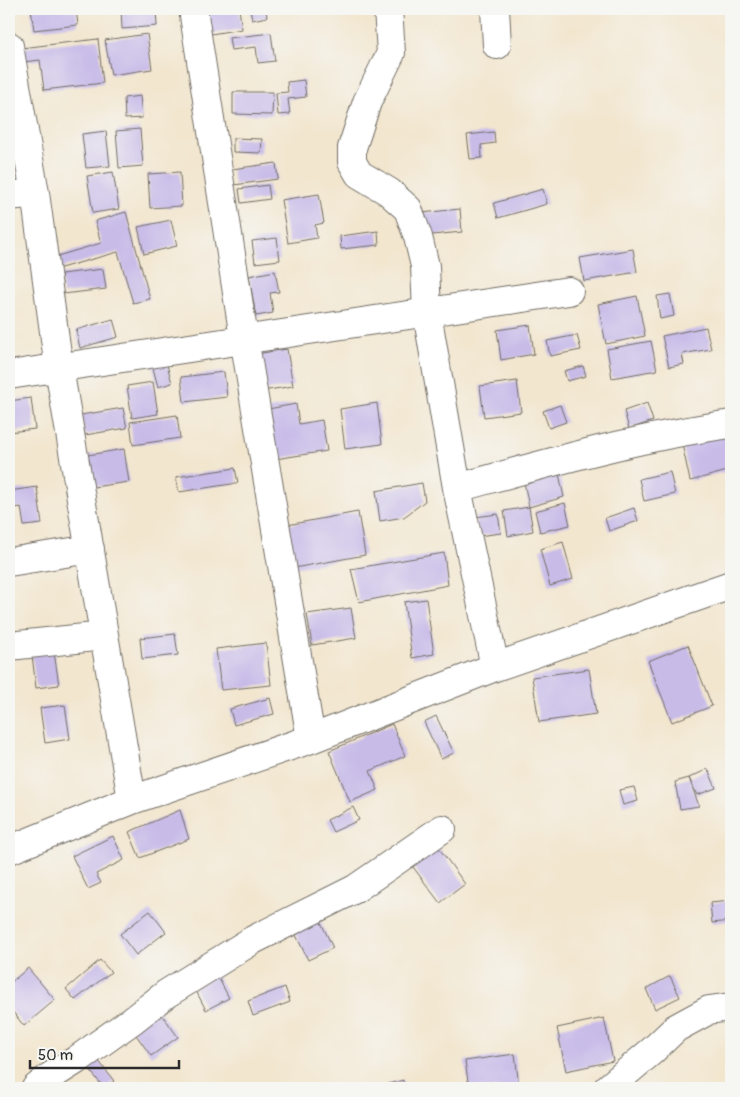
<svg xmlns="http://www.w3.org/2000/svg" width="740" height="1097" viewBox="0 0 740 1097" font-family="Pangolin,sans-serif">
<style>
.building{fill:#c8bbe8}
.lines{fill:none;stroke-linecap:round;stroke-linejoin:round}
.minor-casing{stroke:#716c64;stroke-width:30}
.minor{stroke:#fff;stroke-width:28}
</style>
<rect width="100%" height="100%" fill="#f6f6f2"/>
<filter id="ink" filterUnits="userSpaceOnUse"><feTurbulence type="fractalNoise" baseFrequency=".02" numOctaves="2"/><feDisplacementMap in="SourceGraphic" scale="10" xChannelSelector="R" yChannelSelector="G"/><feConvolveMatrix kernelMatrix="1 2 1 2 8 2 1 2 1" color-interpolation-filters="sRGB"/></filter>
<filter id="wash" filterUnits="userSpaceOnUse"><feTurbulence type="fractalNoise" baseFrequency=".0096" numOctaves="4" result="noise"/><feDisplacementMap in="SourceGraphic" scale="20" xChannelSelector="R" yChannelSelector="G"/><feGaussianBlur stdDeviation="1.12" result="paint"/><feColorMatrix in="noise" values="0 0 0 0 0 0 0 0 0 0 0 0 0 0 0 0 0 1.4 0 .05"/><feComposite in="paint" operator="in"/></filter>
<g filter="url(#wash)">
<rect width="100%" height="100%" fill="#f2e6cf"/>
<g id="blocks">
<!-- building -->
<path class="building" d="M31,9H76L78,25L34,30Z
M121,9H156L157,26L122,29Z
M207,9H239L242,29L211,34Z
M250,9H266L267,17L252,20Z
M271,33L275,61L258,63L256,47L231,50L229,38Z
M147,34L152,69L111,75L105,40Z
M98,39L103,83L44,90L40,60L23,62L21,48Z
M304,80L306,97L288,99L290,114L278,115L276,93L288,92L287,82Z
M233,92H273L272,115L233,114Z
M140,96L142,118L125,119L124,98Z
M140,129L143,166L119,168L116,131Z
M106,131L110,166L86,168L82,134Z
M494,132L495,143L481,145L482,158L470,159L467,135Z
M233,138L262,139L261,153L233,152Z
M276,163L278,179L234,185L232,169Z
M113,172L119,209L93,213L87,176Z
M180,172L182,206L150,208L148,174Z
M268,185L270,199L241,203L239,189Z
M543,189L547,204L498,218L494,203Z
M319,194L324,223L315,225L317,238L288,243L281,200Z
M460,209L462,232L422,236L421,213Z
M126,212L150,299L133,303L118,252L57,269L54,257L101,243L95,221Z
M171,220L177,246L144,254L138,227Z
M378,231L379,245L341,249L340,236Z
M277,238L280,260L255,263L252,241Z
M633,249L637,272L584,281L580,258Z
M103,269L106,289L63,294L61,274Z
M275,271L279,292L270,293L273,313L256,316L249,276Z
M670,294L674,316L660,319L657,296Z
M637,296L645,336L606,344L598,304Z
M113,319L118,337L80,348L76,330Z
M530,325L534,354L501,360L497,330Z
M706,327L711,349L682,354L684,364L669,367L662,336Z
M577,335L581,350L550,356L547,341Z
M651,341L657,370L612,378L607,349Z
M287,349L293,386L256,392L250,355Z
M166,361L172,383L158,387L152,364Z
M583,366L586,376L567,381L564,371Z
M224,372L227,397L184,402L181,377Z
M517,381L521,412L484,417L480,386Z
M153,382L158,414L132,418L127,386Z
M31,398L35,429L9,432V401Z
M377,403L382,444L345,449L340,409Z
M647,403L653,421L629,429L624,411Z
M296,404L299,424L322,420L327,451L275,459L268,409Z
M560,405L566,422L549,428L543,411Z
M123,408L127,428L85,435L81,415Z
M177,415L180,438L133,445L130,422Z
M731,432V470L690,481L682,444Z
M124,449L129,482L93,487L88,455Z
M235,468L238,483L179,492L176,477Z
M670,472L675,494L644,501L639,479Z
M559,474L564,497L529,507L524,482Z
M422,483L425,501L404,517L380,521L376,491Z
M37,487L42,524L24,526L21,507L9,509V491Z
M565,503L570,525L540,532L535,511Z
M529,507L533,531L508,536L504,511Z
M634,508L638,521L609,531L605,518Z
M358,512L365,555L294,568L287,525Z
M498,514L501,533L478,536L475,517Z
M563,542L573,579L550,586L540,549Z
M444,553L448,585L359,602L351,569Z
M426,599L434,654L412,658L404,602Z
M351,608L356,638L312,645L307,614Z
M175,634L178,655L142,659L140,638Z
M266,643L271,685L221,690L216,649Z
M688,645L712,706L672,722L648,661Z
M54,652L59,685L36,688L32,655Z
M589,669L596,714L539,722L532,677Z
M270,698L274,714L234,725L230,709Z
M65,705L70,739L45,743L40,708Z
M436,716L454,753L441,759L424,722Z
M392,724L405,756L370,771L378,790L350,802L329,751Z
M708,769L716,788L697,795L689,778Z
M689,778L699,806L680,809L675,782Z
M634,787L638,801L623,805L619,790Z
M353,807L359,820L333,832L327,820Z
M180,810L189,839L140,858L129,832Z
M113,836L124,860L96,874L101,883L88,889L72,856Z
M436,844L465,884L440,903L410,863Z
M731,901V921L712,923L710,903Z
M150,911L166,932L136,955L120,934Z
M318,916L333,948L308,960L293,929Z
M100,960L111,972L75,1000L66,989Z
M28,968L55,1000L24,1026L9,1007V984Z
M217,975L229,998L206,1010L194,987Z
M670,976L680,997L655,1009L646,989Z
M285,987L290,1002L253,1016L248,1001Z
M156,1006L178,1037L151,1056L129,1025Z
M604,1018L613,1061L566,1071L557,1028Z
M515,1054L519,1086L505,1088H469L465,1061Z
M95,1056L114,1081L104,1088L85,1064Z
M403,1080L404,1088H389L388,1084Z"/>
</g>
</g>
<g filter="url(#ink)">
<use href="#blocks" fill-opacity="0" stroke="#716c64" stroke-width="1"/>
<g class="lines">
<!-- minor casing -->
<g class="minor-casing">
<path id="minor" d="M193,9L244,338L311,739
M388,9L391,53L367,102L352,148V162L359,174L389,192L408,209L418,237L425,266L427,313L457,488L495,667
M495,9L497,45
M9,46L35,193L59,368L132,800
M9,196L35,193
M9,375L569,291
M457,488C548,463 638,437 731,424
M9,562L90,549
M9,646L104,636
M9,850L132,800L311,739L495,667L731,585
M36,1088L51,1076L78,1059L134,1019L166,994L253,940L355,889L442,829
M608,1088L653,1050L676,1028L709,1010L731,1007"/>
</g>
<!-- minor -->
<use href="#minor" class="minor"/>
</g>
</g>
<!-- margin -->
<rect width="740" height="1097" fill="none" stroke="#f6f6f2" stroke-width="30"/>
<!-- scale -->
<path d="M30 1060v8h149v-8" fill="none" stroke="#2b2b2b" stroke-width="2.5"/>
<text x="38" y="1060" font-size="15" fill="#2b2b2b" stroke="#f6f6f2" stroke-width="4" paint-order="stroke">50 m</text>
</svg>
